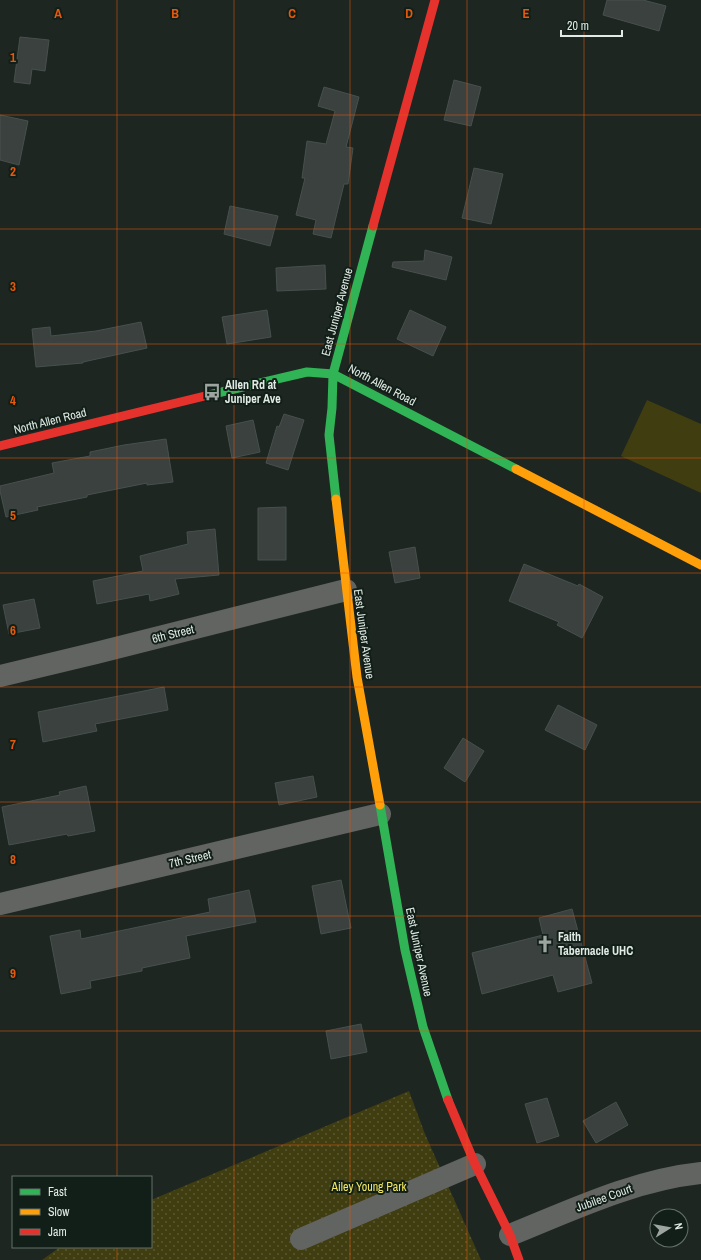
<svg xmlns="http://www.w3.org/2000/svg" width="701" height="1260" viewBox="0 0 701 1260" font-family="'Archivo Narrow',sans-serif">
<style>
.grass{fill:url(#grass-dots)}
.garden{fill:#403d11}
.building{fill:#3a413e;stroke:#48504e}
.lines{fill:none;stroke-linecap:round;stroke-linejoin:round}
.street{stroke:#616461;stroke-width:22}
.fast{stroke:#30b455;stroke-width:9}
.slow{stroke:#ff9f0a;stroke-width:9}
.jam{stroke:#e5322d;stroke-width:9}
.grid{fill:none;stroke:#e8590c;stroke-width:1;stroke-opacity:0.55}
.labels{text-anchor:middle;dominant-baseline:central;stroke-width:4;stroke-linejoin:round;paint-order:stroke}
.street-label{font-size:12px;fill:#e1eae4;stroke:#111f18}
.poi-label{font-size:12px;font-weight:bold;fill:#e1eae4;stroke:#111f18;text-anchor:start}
.park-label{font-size:12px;fill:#f5e95f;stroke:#111f18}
.grid-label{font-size:13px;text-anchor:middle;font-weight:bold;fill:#e8590c;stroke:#111f18;stroke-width:4;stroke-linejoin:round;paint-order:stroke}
</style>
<defs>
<pattern id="grass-dots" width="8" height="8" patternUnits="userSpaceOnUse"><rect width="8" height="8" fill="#403d11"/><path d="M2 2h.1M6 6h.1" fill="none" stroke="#5b5934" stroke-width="1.8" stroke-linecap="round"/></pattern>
</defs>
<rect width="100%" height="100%" fill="#1e2622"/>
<!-- grass -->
<path class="grass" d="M409,1091L425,1134L481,1260H42L60,1247H151V1200Z"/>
<!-- garden -->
<path class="garden" d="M647,400L701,424V493L621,456Z"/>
<!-- building -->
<path class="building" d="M607,0H643L666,6L659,31L603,15Z
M20,37L49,40L45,71L32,69L30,84L14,82Z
M454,80L481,87L471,126L444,120Z
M324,87L359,97L346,147L353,148L348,184H344L331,238L313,234L316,220L296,215L305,178H302L307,141L326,144L335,111L318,106Z
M0,115L28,121L19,165L0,160Z
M474,168L503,174L491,224L462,218Z
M230,206L278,216L270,246L224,234Z
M425,250L452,257L446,280L392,267L393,262L424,261Z
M325,265L326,289L277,291L276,268Z
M267,310L271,337L227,344L222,317Z
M410,310L446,327L433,356L397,339Z
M141,322L147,348L83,362V363L36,367L32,329L50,327L51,336L96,331Z
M284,414L304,420L288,470L266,463L277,426L279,427Z
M253,420L260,452L232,458L226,426Z
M166,439L173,482L147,485V483L87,495V497L37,507L38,510L6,517L0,491V486L54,473L52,463L90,456V452L124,445Z
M286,507V560H258V508Z
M215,529L219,575L175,579L179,594L150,601L149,594L97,604L93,581L143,571L140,556L188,544L187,532Z
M415,547L420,578L395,583L389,552Z
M524,564L578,586L579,584L603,597L582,638L557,625L559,622L509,601Z
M34,599L40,628L9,634L3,605Z
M164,687L168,710L95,724L97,731L43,742L38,712Z
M558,705L597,725L585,750L545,730Z
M463,738L484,751L465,782L444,768Z
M313,776L317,797L279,805L275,783Z
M86,786L95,831L68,836L67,834L9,845L2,807L60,795L59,792Z
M341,880L351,928L321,934L312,886Z
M249,890L256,922L186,936L190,958L142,968V971L90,981L91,988L61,994L50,936L80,930L81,939L210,912L208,899Z
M572,909L592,983L558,992L553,975L482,994L472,953L543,935L539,918Z
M361,1024L367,1052L331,1059L326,1031Z
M547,1098L559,1136L537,1143L525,1104Z
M616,1102L628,1125L596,1143L583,1121Z"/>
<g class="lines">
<!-- street -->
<path class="street" d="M0,676L96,653L346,590
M0,904L380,814
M510,1235C572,1210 634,1180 701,1173
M301,1239L475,1164"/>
<!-- fast -->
<path class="fast" d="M209,395L307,372L333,374L516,469
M336,499L329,435L332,408L333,374L373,226
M380,805L405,950L423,1027L448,1100"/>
<!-- slow -->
<path class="slow" d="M516,469L701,565
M336,499L357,677L380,805"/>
<!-- jam -->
<path class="jam" d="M373,226L435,0
M0,446L209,395
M448,1100L475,1164L510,1235L519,1260"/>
</g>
<!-- grid -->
<path class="grid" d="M117,0V1177M234,0V1260M350,0V1260M467,0V1260M584,0V1260M0,115H701M0,229H701M0,344H701M0,458H701M0,573H701M0,687H701M0,802H701M0,916H701M0,1031H701M0,1145H701M117,1247V1260"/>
<!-- icons -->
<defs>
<g id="bus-bare" transform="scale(1.38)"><path d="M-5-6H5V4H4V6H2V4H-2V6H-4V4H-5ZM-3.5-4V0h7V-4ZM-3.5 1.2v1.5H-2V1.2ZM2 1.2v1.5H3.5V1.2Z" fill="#9da5a0" stroke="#111f18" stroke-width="2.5" paint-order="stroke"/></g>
<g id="church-bare" transform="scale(1.38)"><path d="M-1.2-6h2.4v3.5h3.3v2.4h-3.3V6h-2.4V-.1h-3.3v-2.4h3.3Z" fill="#9da5a0" stroke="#111f18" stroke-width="2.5" paint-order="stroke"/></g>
</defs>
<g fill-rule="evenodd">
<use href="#bus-bare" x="212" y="392"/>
<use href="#church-bare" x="545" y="944"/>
</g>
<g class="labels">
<!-- street labels -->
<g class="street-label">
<text transform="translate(337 312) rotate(-75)">East Juniper Avenue</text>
<text transform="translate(382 385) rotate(28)">North Allen Road</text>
<text transform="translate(50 421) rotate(-14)">North Allen Road</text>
<text transform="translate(173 634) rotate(-14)">6th Street</text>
<text transform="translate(364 634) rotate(82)">East Juniper Avenue</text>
<text transform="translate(190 859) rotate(-13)">7th Street</text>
<text transform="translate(419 952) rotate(78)">East Juniper Avenue</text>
<text transform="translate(604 1198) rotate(-20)">Jubilee Court</text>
</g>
<!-- poi labels -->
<g class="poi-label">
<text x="225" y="385">Allen Rd at<tspan x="225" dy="14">Juniper Ave</tspan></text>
<text x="558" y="937">Faith<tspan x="558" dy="14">Tabernacle UHC</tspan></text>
</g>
<!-- park labels -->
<g class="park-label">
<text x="369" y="1187">Ailey Young Park</text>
</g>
</g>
<g class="grid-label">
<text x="58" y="18">A</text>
<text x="175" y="18">B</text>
<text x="292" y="18">C</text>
<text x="409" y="18">D</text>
<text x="526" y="18">E</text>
<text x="13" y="62">1</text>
<text x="13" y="176">2</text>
<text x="13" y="291">3</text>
<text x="13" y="405">4</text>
<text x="13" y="520">5</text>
<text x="13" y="635">6</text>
<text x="13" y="749">7</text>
<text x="13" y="864">8</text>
<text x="13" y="978">9</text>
</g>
<!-- legend -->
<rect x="12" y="1176" width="140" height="72" fill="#111f18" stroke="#64706a"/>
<rect x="20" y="1189" width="20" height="6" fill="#30b455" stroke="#64706a"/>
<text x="48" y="1196" font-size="12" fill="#e1eae4">Fast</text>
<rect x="20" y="1209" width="20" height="6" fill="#ff9f0a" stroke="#64706a"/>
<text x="48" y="1216" font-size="12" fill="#e1eae4">Slow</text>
<rect x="20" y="1229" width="20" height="6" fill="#e5322d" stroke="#64706a"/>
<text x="48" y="1236" font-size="12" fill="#e1eae4">Jam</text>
<!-- north arrow -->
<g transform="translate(669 1228) rotate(79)"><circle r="19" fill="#111f18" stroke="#64706a"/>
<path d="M0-3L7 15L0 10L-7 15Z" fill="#9da5a0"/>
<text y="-6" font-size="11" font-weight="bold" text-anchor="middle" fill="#e1eae4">N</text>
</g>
<!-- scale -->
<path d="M561 30v6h61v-6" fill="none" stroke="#e1eae4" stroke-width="2"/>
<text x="567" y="30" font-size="12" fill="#e1eae4" stroke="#111f18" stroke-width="3" paint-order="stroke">20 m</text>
</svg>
